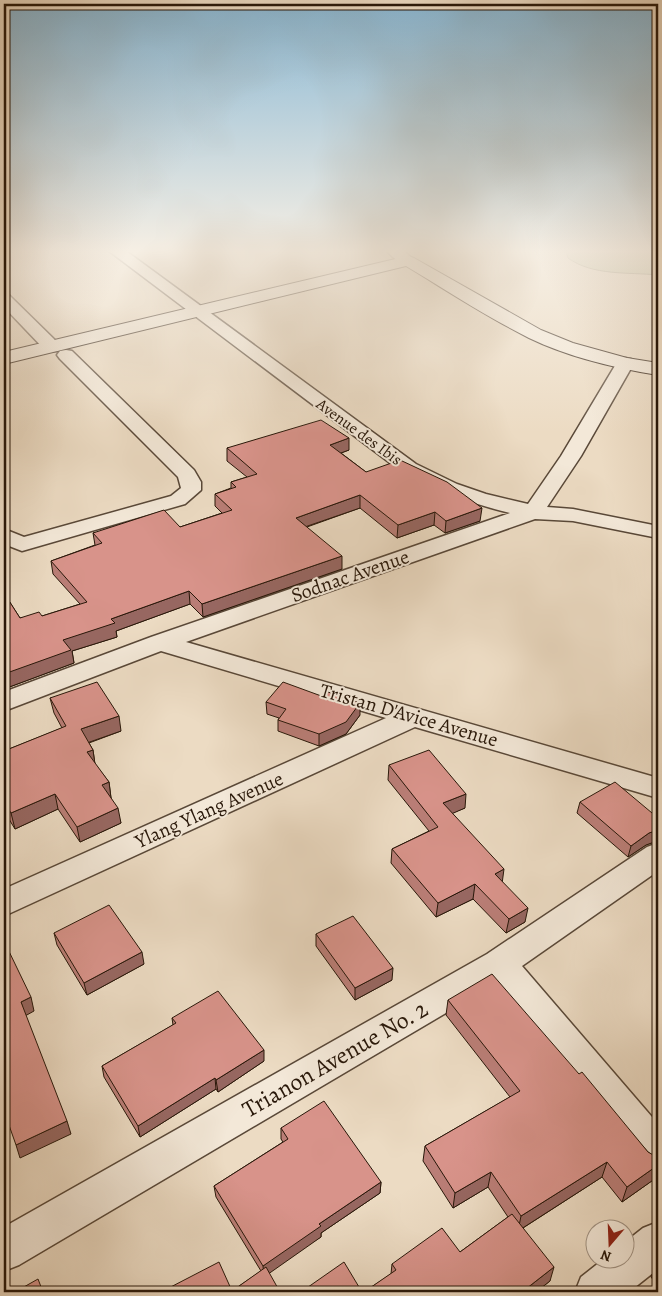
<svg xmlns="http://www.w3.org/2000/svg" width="662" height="1296" viewBox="0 0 662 1296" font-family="Alegreya,serif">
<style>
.green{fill:#b6c095;stroke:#6f6c4f}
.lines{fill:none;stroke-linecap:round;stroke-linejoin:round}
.minor-casing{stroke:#594838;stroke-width:3}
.secondary-casing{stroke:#281709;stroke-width:2}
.minor{fill:#f3e8d8;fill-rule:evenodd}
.secondary{fill:#f3e8d8;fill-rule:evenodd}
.wall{fill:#ba7e77;stroke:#281709}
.shaded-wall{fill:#976761;stroke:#281709}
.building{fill:#d8938a;stroke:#281709}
.labels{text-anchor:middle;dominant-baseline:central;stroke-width:4;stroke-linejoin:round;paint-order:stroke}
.far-street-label{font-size:16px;fill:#281709;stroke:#f3e8d8}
.street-label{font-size:20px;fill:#281709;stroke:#f3e8d8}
.near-street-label{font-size:24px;fill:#281709;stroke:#f3e8d8}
</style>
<rect width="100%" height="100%" fill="#ecdbc3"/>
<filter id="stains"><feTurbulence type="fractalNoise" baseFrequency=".004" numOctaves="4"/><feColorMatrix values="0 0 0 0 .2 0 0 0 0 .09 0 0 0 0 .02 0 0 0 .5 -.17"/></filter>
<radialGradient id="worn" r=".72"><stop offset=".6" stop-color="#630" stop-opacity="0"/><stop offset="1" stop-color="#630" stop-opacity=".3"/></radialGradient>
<!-- green -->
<path class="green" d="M566,251H658V275C628,272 593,276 568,258Z"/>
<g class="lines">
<!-- minor casing -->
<g class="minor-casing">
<path id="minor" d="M109,251H126L416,464L457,484L486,494L528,504L561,456L619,359L625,358L631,359L634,363L581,456L547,507L573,509L658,526V538L573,521L535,519L186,642L658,778V798L415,727L4,916V889L386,718L161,651L4,711V692L151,637L510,513C468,503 440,491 402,472Z
M387,251H404L415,261L413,264C403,267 394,259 387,251Z
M4,293L9,295L58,343L60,347L58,351H46L4,307Z
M66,350L72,351L194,470L201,482V490L185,504L22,551L4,544V529L24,537L171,496L181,488L178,477L60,359L57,355L60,351Z
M658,843V871L522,966L658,1124V1172L644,1166L495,984L19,1265L4,1271V1227L487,954L647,847Z
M658,1222V1269L629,1292H575L581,1277L605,1258H624V1243L643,1228Z"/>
</g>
<!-- secondary casing -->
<g class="secondary-casing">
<path id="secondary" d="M408,256L414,258L541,330L573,343L627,358L658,363V375C615,368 568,357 529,338C487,317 446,290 406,266L4,364V352Z"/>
</g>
<!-- minor -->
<use href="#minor" class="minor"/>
<!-- secondary -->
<use href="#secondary" class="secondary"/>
</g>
<!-- wall -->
<path class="wall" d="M227,448L349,450L341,453L366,472L480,521L445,533L434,525L397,538L360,508L307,527L342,569L203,617L190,604L116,631L117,637L72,651L74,663L4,689V593L20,618L42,616L80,604L53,574L51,561L95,545L93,533L180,527L222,513L215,506V494L231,488V482L247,477L227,461Z
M50,698L121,731L89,743L93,750L95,764L109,782L111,798L121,823L80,842L58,809L15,829L4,811V751L62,728L54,713Z
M266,702L360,715L346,734L319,746L278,731V720L279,718L267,714Z
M389,765L465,808L452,813L502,882L525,922L506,933L473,899L436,917L391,863L392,849L429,831L388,780Z
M580,802L658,818V843L657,841L646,845L628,857L577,813Z
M54,933L144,964L87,995L57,945Z
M316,934L392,980L355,1000L316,946Z
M448,1000L579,1074L648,1152L658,1159V1172L656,1178L622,1202L602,1177L523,1228L550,1281L536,1292H364L391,1274L392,1264L460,1252L508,1217L488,1187L453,1208L423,1161L425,1146L510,1097L446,1015Z
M172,1018L264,1061L218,1092L216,1089L140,1137L104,1077L102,1066L173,1025Z
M281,1128L381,1182L380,1193L321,1233V1237L232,1291L261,1271L216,1197L214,1186L283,1142L281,1139Z
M658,1262V1286L651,1277L657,1263Z"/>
<!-- shaded-wall -->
<path class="shaded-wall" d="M349,438V450L330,457V445Z
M360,495V508L296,530V518Z
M482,508L480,521L445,533L446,521Z
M435,512L434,525L397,538L398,525Z
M342,556V569L203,617L202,604Z
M189,591L190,604L116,631L117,637L72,651L74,663L4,689V674L63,640L111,619Z
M360,703V715L346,734L319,746V734Z
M119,716L121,731L84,744L81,729Z
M93,750L95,765L87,752Z
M109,782L111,798L105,801L102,785Z
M55,794L58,809L15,829L11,813Z
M466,794L465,808L442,818L443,803Z
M118,808L121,823L80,842L77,827Z
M658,830L657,841L646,845L628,857L631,846L649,833Z
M504,869L502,884L495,874Z
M475,884L473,899L436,917L438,903Z
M528,908L525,922L506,933L509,919Z
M142,952L144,964L87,995L84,983Z
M393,968L392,980L355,1000V988Z
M31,997L34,1011L25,1016L21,1002Z
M264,1050V1061L218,1092L216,1080Z
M215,1078L216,1089L140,1137L138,1126Z
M67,1121L71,1134L20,1158L16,1145Z
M607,1162L602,1177L518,1231L521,1216Z
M658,1165V1172L656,1178L622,1202L627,1187Z
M491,1172L488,1187L453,1208L455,1193Z
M381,1182L380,1193L321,1233V1237L264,1277L263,1266L319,1224Z
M554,1267L550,1281L536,1292H522Z"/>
<!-- building -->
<path class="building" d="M321,420L349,438L330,445L366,472L400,460L447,482L482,508L446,521L435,512L398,525L360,495L296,518L342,556L202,604L189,591L111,619L115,623L63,640L71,650L4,674V593L20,618L39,612L42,616L87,602L51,561L102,543L93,533L164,510L180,527L232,510L215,494L236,487L231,482L257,474L227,448Z
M97,682L119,716L81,729L93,750L87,752L109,782L102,785L118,808L77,827L55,794L11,813L4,802V751L66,726L50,698Z
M283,682L324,697L328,692L360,703L346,722L319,734L278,720L286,709L266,702Z
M429,750L466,794L443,803L504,869L495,874L528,908L509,919L475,884L438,903L392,849L438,827L389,765Z
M615,782L658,818V830L649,833L631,846L580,802Z
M109,905L142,952L84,983L54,933Z
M353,916L393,968L355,988L316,934Z
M4,941L31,997L21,1002L67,1121L16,1145L4,1111V1070L9,1068L4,1052Z
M492,974L579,1074L582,1072L648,1152L655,1156L658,1159V1165L627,1187L607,1162L521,1216L491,1172L455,1193L425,1146L520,1091L448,1000Z
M218,991L264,1050L216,1080L215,1078L138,1126L102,1066L176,1023L172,1018Z
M324,1101L381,1182L319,1224L321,1226L263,1266L214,1186L288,1139L281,1128Z
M512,1214L554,1267L522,1292H510L509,1290L506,1292H364L396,1270L392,1264L442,1228L460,1252Z
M219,1262L232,1291L266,1267L280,1292H164L163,1291Z
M344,1262L362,1292H301Z
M38,1279L43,1292H15Z"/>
<!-- sky -->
<linearGradient id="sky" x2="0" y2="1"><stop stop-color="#88b7d4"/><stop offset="0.58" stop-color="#f6efe4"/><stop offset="1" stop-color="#f6efe4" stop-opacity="0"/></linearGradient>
<rect width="662" height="433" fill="url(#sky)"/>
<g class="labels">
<!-- far-street labels -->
<g class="far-street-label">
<text transform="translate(359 432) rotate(36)">Avenue des Ibis</text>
</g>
<!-- street labels -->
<g class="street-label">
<text transform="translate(350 576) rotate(-19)">Sodnac Avenue</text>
<text transform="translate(409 715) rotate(16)">Tristan D'Avice Avenue</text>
<text transform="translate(209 810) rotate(-24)">Ylang Ylang Avenue</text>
</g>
<!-- near-street labels -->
<g class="near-street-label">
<text transform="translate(335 1059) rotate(-30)">Trianon Avenue No. 2</text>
</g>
</g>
<!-- margin -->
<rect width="662" height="1296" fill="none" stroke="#ecdbc3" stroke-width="20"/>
<rect x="5" y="5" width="652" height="1286" fill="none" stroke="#281709" stroke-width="2.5"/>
<rect x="10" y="10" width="642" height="1276" fill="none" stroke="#281709"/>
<!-- north arrow -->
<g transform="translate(610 1244) rotate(199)"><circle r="24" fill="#f3e8d8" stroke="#a29485"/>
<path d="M0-4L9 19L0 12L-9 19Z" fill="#8f2418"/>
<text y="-8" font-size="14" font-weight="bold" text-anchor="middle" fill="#281709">N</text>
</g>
<rect width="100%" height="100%" filter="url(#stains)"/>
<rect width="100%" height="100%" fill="url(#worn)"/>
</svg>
